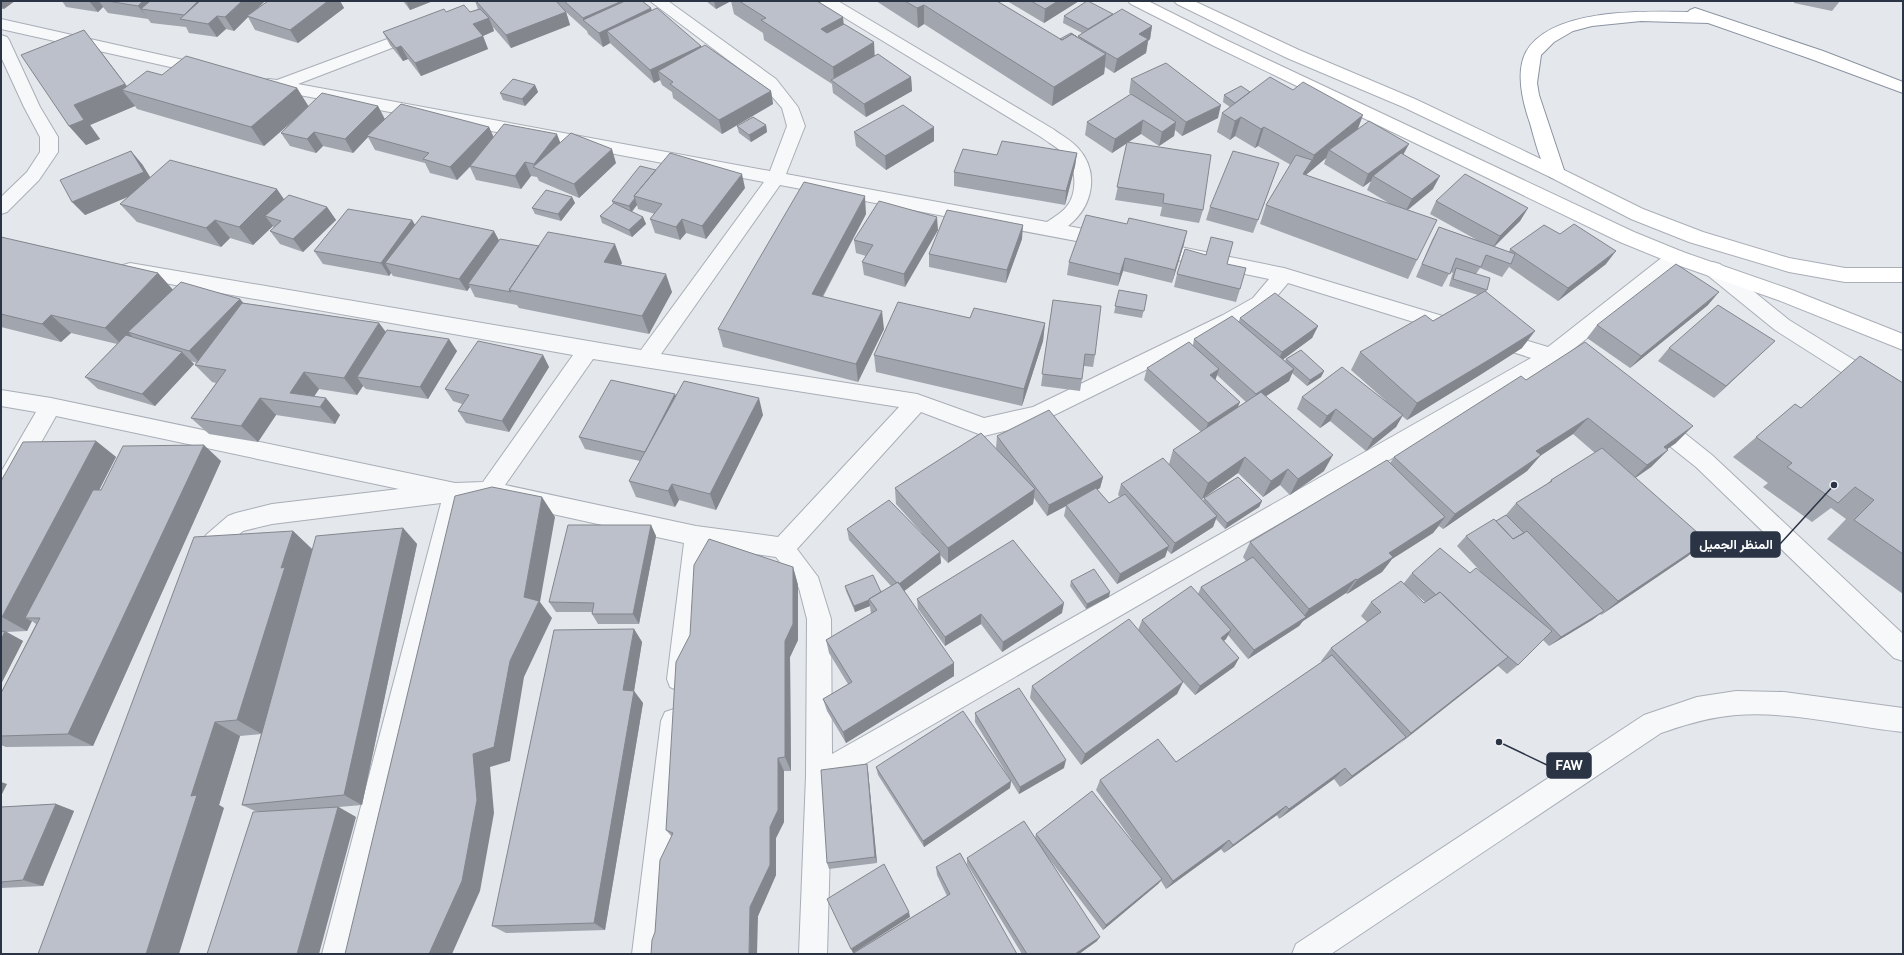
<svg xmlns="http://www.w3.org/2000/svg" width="1904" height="955" viewBox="0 0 1904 955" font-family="'Public Sans',Vazirmatn,sans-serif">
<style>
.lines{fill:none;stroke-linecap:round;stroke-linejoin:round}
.street-casing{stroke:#a9aeb7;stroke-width:2}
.secondary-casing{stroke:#a9aeb7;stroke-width:2}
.highway-casing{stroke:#8b94a3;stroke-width:2}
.street{fill:#f7f8fa;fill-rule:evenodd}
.secondary{fill:#fff;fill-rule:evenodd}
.highway{fill:#fff;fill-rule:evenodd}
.wall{fill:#a1a5ae;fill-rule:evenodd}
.shaded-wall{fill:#83868d}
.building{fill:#bbc0ca;stroke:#83868d}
.leader{fill:none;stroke:#2b3445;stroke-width:1.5}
.callout-dot{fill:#2b3445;stroke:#f4f6f9;stroke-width:1.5}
.callout{fill:#2b3445;stroke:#2b3445;stroke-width:1.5}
.callout-label{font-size:13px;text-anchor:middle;font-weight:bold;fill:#fff}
</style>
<rect width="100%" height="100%" fill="#e4e7ec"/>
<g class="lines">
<!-- street casing -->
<g class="street-casing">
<path id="street" d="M650,1H668L776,79L798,107L805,126L786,174L1047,222C1054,217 1062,213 1067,206C1077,194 1077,168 1066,156C1059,148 1049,143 1041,137L822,4L819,1H838L1053,129C1061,135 1071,140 1078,148C1100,172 1093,207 1068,226L1115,235L1117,240L1115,245L1108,247L780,185L661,354L917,394L984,418L1033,407L1223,315L1253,298L1269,279L1144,253L1142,248L1144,243L1151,241L1284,268L1469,324L1472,329L1469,334L1462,337L1288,283L1267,308L1237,325L1038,423L984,436L921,412L797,549L818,577L831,619L832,754L1531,358L1488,344L1485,339L1488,334L1495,331L1548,347L1669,252L1676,250L1683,252L1685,257L1683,262L1566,355L1591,368L1594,374L1591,380C1577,384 1563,372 1551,366L832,783L827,954H799L806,776L807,619L799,588L776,557L706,547L691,679L688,687L679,691L670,687L667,679L684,543L489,500L464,501L350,954H322L441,503L272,524L243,531L223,548L214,568L206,571L198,568L194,561L206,535L228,516L236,513L272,504L399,489L56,416L9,499L1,501V472L36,412L1,406V390L51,398L455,483L483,482L573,355L130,277L123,275L120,270L123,265L130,263L641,350L764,182L278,91L263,88L261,84L263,80L269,79L277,80L417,28L423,30L425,33L423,36L298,84L770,171L787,126L782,108L764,87ZM593,359L899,407L778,537L696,526L505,485Z
M1,19L206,65L212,66L214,70L212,74L206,75L1,29Z
M1,35L7,37L9,40L40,107L58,137V152L39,180L7,212L1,214V197L27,172L40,152V137L24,107L1,57Z
M1713,262L1720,264L1789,320L1903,390V409L1896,407L1775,330L1706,274L1703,269L1706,264Z
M1655,413L1663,416L1712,455L1903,634V661L1894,658L1696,467L1647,428L1644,422L1647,416Z
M1736,691L1784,692L1903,708V732C1848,726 1792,711 1736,715C1712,717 1690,723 1667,731L1661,733L1331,954H1292L1296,944L1644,715L1697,697Z
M674,709L683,712L687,721L660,954H632L661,721L665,712Z"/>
</g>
<!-- secondary casing -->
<g class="secondary-casing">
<path id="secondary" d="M1128,1H1148L1226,40L1634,232L1683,252L1792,290L1903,334V350L1778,300L1669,262L1620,242L1214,46L1131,4Z
M1174,1H1194L1299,50L1415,99L1562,169L1643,209L1703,232L1789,258L1845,268H1903V282H1845L1789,272L1689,242L1631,219L1550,177L1403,107L1287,58L1177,4Z"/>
</g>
<!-- highway casing -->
<g class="highway-casing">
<path id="highway" d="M1695,8L1823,51L1903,82V93L1811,59L1708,23L1641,21L1592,26L1573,31L1554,42L1541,55L1537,83L1539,95L1565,173L1562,177L1556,179L1550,177C1540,162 1535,141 1530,123C1523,103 1515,73 1526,52C1551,8 1644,11 1688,12L1690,10Z"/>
</g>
<!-- street -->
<use href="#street" class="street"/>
<!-- secondary -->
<use href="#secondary" class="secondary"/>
<!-- highway -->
<use href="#highway" class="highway"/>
</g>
<!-- wall -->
<path class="wall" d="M1,1L4,9H1Z
M62,1H263L264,2L257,9L268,1H340L344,8L298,43L255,30L248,17L234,31L226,29L217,37L189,33L186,27L151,23L148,19L108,13L103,7L98,12L66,7Z
M403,1H433L410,10Z
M475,1H642L651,8L652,11L701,46L702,47L771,91L773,104L722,134L673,98L672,92L662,85L660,80L654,83L611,44L610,43L603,47L588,34L587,31L566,12L570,25L511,48L493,27L494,31L483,36L488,49L421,76L408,59L403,61L390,45L383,32L446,12H470L478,9Z
M706,1H817L844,24L875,56L911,77L912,91L866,117L833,93L832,84L764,40L763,33L734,14L731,1L716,9Z
M876,1H997L1060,39L1078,37L1082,33L1063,23L1064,16L1113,14L1152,26L1150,39L1148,41L1146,53L1114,73L1105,67L1104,74L1052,106L924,24L918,28Z
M1007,1H1079L1044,23Z
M1794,1H1840L1832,11L1794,3Z
M99,49L127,86L162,75L297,88L308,106H378L385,119L489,127L493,137L560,143L616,163L579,198L539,181L537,177L531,176L521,189L476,180L470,167L457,180L430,173L425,163L375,150L368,137L353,153L323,146L316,153L290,146L281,133L296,118L264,146L137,109L135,106L90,125L100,139L86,145L69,126Z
M1131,79L1218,118L1182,136L1175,130L1174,136L1159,146L1141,134L1128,142L1203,210L1199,223L1160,216L1162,207L1115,200L1127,143L1112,153L1085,135L1087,122L1131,94L1129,93Z
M535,85L538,92L525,106L503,100L500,93Z
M1250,92L1357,130L1404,155L1433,189L1408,210L1417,260L1408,279L1260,224L1266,205L1291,165L1258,146L1255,148L1235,136L1230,140L1217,132L1222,113L1230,107L1223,102L1224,95ZM1326,158L1324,164L1363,187L1371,181L1367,190L1392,205L1306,175L1307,174Z
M766,125L767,132L751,142L739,133L737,126Z
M854,132L934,141L886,170L856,146Z
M1077,153L1075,166L1065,205L954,186V172L997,155Z
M1279,163L1253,233L1206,220L1210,207Z
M142,164L150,177L284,199L327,207L336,220L303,252L280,244L270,231L274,228L273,226L253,245L230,238L221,247L137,222L120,204L128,197L85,215Z
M656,170L745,188L706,239L686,233L680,240L655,233L650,219L655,214L638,209L637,205L632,212L643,217L646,224L632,237L602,223L600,216L613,204L612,201Z
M572,197L575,203L561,221L535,214L532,208Z
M1436,201L1528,208L1520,221L1494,246L1509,252L1510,249L1606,264L1558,301L1509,267L1502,277L1480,268L1476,274L1487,290L1486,291L1522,348L1480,375L1407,420L1402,416L1396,427L1366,451L1330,421L1320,428L1297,409L1302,397L1386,401L1351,370L1360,352L1433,321L1478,295L1449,286L1452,275L1453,273L1450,272L1442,287L1416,277L1432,240L1439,227L1477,240L1430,214Z
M866,214L823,297L884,329L858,382L723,347L718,329Z
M412,220L415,225L622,263L620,265L672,292L649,334L519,308L517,305L475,297L470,287L467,291L393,276L391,273L389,276L323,264L314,251Z
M938,230L905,287L864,275L862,262L866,256L856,253L854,240Z
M1,237L158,273L173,290L240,299L243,303L379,323L386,332L457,351L428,399L366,389L363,386L357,395L319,389L314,397L340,415L335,424L276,415L258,442L209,434L191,418L216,383L212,382L195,365L197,363L191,361L194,364L155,406L98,389L85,377L117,344L71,333L61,342L1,327Z
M1022,239L1006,283L929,267V254Z
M1184,244L1172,283L1123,271L1118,286L1067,275L1069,262Z
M1227,264L1240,289L1236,302L1174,287L1177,274Z
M1119,290L1147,295L1142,318L1114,313Z
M1053,300L1095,355L1093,367L1084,366L1080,391L1041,386Z
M1708,305L1630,368L1587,338L1597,325Z
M970,318L1045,323L1043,341L1022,406L876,372L874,355Z
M1240,318L1318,326L1312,338L1283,359L1285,361L1286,359L1324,371L1321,377L1307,386L1292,373L1289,381L1266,396L1324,471L1290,495L1280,485L1263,497L1238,473L1202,499L1203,501L1204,498L1262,501L1259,507L1225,529L1216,519L1213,527L1171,554L1167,550L1165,557L1117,584L1064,516L1066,506L1047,516L1034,498L1033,504L948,563L940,555L941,563L904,591L954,676L846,743L827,711L823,699L848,684L829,653L826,640L871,614L870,606L855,612L846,591L845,586L881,592L891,586L849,540L847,529L922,533L896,504L895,488L997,450L996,448L997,436L1103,477L1100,488L1097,490L1109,503L1120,497L1118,495L1121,484L1169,464L1173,450L1201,432L1144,380L1147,368L1193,345L1194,339L1239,321ZM1217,375L1246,402L1238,407L1215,380Z
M1775,341L1714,398L1658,361L1669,348Z
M543,355L549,367L509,432L466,423L458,411L462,404L453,401L445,389Z
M1526,380L1676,443L1667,449L1668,450L1651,467L1635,478L1688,556L1601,615L1600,614L1592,620L1549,646L1543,640L1518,665L1507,674L1498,666L1393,748L1340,787L1334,779L1279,819L1277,815L1224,853L1221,849L1166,889L1161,881L1158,884L1103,930L1047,856L1097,941L1079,954H1022L967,864V858L1035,838L1036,834L1132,840L1096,790L1100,780L1176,762L1322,662L1321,661L1331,648L1367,622L1361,616L1371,602L1404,583L1412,573H1470L1481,572L1457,546L1466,536L1496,521L1505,516L1516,503L1547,484L1551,480L1595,453L1573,434L1540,456L1527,471L1443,529L1439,526L1433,533L1392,559L1382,572L1347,594L1346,593L1303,621L1299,626L1248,659L1228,635L1226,639L1224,641L1239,658L1234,667L1195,695L1183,682L1177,694L1081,765L1030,698L1032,686L1138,630L1142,620L1198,594L1201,587L1246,561L1243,557L1250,542L1390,463L1394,457ZM1406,585L1412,591L1425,602L1424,603Z
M1903,383V594L1827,539L1846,519L1831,508L1812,522L1763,487L1768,483L1733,457L1795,404L1801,408Z
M675,394L676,396L763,415L716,510L679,500L675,507L636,497L629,481L640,461L585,449L579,437Z
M96,441L116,457L99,490L221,461L93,746L6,747L1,745V693L36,624L32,621L27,631L6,632L23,641L1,684V481Z
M651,525L656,536L639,624H598L592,614V612H556L549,602Z
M403,528L417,544L362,805L339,807L356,817L255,811L242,805L261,734L240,736L219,805L224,808L38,954L293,531L312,549Z
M793,567L798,585V640L790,657L791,771H784V822L776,838V875L758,916L655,932L672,837L666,830Z
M1071,581L1109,597L1086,609L1070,586Z
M917,599L1062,613L1002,652L981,624L945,646L918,609Z
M634,629L642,642L634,691L643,703L605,930L506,933L492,926Z
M975,713L1064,768L1019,794L1011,781L1010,788L924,847L878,775L876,767L1011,781L975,722Z
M868,771L877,863L829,869L827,863Z
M56,804L74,811L43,886L1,888V807Z
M936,867L1017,954L853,953L910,917L855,952L947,896L937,875Z"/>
<!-- shaded-wall -->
<path class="shaded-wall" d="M1,1H15L4,9L1,6Z
M89,1H99L103,7L98,12Z
M143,1H168L141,9L148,19L138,6Z
M198,1H221L187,20L184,15Z
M242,1H263L264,2L248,17L247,16L248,17L234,31L225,17Z
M328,1H340L344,8L298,43L290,30Z
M406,1H433L410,10Z
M622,1H640L584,21L583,18Z
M714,1H731L716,9Z
M1058,1H1079L1044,23L1045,9Z
M924,5V24L918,28L917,8Z
M651,8L655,22L607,31L610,43L603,47L599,33Z
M566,12L570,25L511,48L506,35Z
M217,16L226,29L217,37L208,24Z
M843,17L845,36L823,48L821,29Z
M489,18L494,31L483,36L488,49L421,76L415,63L473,24Z
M1152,26L1150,39L1148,41L1146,53L1114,73L1117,59L1139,34Z
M84,30L131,92L122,90L135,106L90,125L100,139L86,145L69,126L74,105Z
M874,42L875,61L834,82L833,67Z
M401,46L408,59L403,61L396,48Z
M701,46L704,59L658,71L660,80L654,83L650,70Z
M1106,54L1104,74L1052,106L1054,87Z
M911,77L912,91L866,117L864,104Z
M535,85L538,92L525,106L522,99Z
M297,88L309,107L264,146L251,127Z
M771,91L773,104L722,134L719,120Z
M1221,105L1218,118L1182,136L1186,122Z
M378,106L385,120L367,136L368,137L353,153L345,139Z
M1363,115L1356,134L1329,150L1326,158L1307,174L1314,155Z
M1241,117L1235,136L1230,140L1235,121Z
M1143,120L1141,134L1112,153L1115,139Z
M1176,122L1174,136L1159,146L1162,132Z
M766,125L767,132L751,142L749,135Z
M489,127L495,140L457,180L450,167Z
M934,127V141L886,170L885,156Z
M1264,127L1258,146L1255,148L1261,129Z
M314,132L323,146L316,153L307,139Z
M557,134L562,147L536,169L534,164Z
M1409,144L1402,157L1373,176L1371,181L1363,187L1368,174Z
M612,149L616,163L579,198L574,184Z
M131,151L142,164L155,185L85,215L72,202Z
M1077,153L1075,166L1065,205L1066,191Z
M1312,160L1305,179L1303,174Z
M525,162L531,176L521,189L515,176Z
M1279,163L1274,176L1253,233L1258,220Z
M742,174L745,188L706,239L702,226Z
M1440,176L1433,189L1405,212L1412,199Z
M277,189L290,208L265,216L273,226L253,245L239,227Z
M865,196L866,214L814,312L812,294Z
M572,197L575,203L561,221L558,214Z
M635,198L637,205L631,212L629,206Z
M327,207L336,220L303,252L293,239Z
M1528,208L1520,221L1492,249L1500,236Z
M643,217L646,224L632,237L629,230Z
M937,217L938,230L905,287L904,274Z
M682,219L686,233L680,240L676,227Z
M215,220L230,238L221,247L206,228Z
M412,220L420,233L385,263L391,273L389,276L381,263Z
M1023,225L1022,239L1006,283L1007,270Z
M494,231L501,244L468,284L470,287L467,291L459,279Z
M1187,231L1184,244L1172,283L1175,270Z
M615,244L622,263L611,280L604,262Z
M1616,251L1606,264L1558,301L1568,288Z
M1125,258L1123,271L1118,286L1120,274Z
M158,273L174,291L128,332L132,336L123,346L105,328Z
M666,274L672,292L649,334L642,316Z
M1719,292L1708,305L1630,368L1641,356Z
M240,299L251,312L201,364L189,351Z
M882,311L884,329L858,382L856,364Z
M51,315L71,333L61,342L42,324Z
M379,323L392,341L357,377L363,386L357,395L344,378Z
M1045,323L1043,341L1022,406L1024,389Z
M1318,326L1312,338L1277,364L1282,352Z
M1535,331L1522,348L1480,375L1407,420L1417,403Z
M449,339L457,351L428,399L420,387Z
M1775,341L1762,353L1714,398L1726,386Z
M182,352L194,364L155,406L142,394Z
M543,355L549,367L509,432L502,421Z
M1219,369L1215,381L1210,375Z
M1294,369L1289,381L1251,406L1256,394Z
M1324,371L1321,377L1307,386L1310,380Z
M304,372L319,389L308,405L290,393Z
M675,394L679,406L645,452Z
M260,398L276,415L258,442L241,426Z
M326,398L340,415L335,424L320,407Z
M759,398L763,415L716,510L710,494Z
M1240,402L1235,414L1204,435L1208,423Z
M1336,409L1330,421L1320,428L1327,416Z
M1403,415L1396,427L1366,451L1373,439Z
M1588,418L1573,434L1540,456L1527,471L1443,529L1455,514L1536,451Z
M1693,426L1676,443L1647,463L1664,447Z
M96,441L116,457L34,618H25L32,621L27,631L2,617Z
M204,445L221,461L93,746L68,734Z
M1668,450L1651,467L1631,481L1647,465Z
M1333,455L1324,471L1290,495L1298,479Z
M1245,457L1238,473L1202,499L1208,483Z
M1288,469L1280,485L1263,497L1271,481Z
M1103,477L1100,488L1067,506L1066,505V506L1047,516L1049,505Z
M672,484L679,500L675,507L668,491Z
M1035,489L1033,504L948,563V548Z
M542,497L555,517L540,602L552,618L524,677L510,761L490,767L494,813L480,891L452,954H429L473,754L510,661L524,597Z
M1262,501L1259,507L1225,529L1227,523Z
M1217,516L1213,527L1171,554L1175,543Z
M1445,517L1433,533L1392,559L1382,572L1347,594L1357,580L1389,553Z
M651,525L656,536L639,624L633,614Z
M403,528L417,544L362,805L344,795Z
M293,531L313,550L262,734L237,720L281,568Z
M1707,541L1688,556L1601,615L1618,601Z
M1169,546L1165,557L1117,584L1120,574Z
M940,552L941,563L899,595L898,584Z
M793,567L798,585V640L790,657L791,771L785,757V641Z
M1356,579L1346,593L1303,621L1299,626L1248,659L1254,650L1302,619L1309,609Z
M1110,592L1109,597L1086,609L1087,604Z
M869,600L870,606L855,612L854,606Z
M1064,603L1062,613L1002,652L1003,642Z
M1604,611L1592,620L1549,646L1561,637Z
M981,614V624L945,646V637Z
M634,629L642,642L634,691L643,703L605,930L594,923L623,690Z
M1231,630L1226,639L1216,647L1221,638Z
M5,631L23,641L1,684V640Z
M1508,657L1493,670L1398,745L1411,733Z
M1239,658L1234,667L1195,695L1200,686Z
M954,663V676L846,743L843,732Z
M1183,682L1177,694L1081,765L1085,754Z
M215,722L240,736L219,805L224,808L179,954H146L191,796Z
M1406,737L1393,748L1340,787L1352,776Z
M778,758L784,771V822L776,838V875L758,916L757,954H749L750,907L770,827Z
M1066,760L1064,768L1019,794L1020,787Z
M867,764L868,771L877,863L875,857Z
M1345,768L1334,779L1279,819L1289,809Z
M1011,781L1010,788L924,847L923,841Z
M1,782L7,784L1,796Z
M56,804L74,811L43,886L23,880Z
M1286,806L1277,815L1224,853L1233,845Z
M338,807L356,817L319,954H297Z
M1229,840L1221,849L1166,889L1173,881Z
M1162,879L1158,884L1103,930L1106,925Z
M909,912L910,917L853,953L851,949Z
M1100,937L1097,941L1079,954H1075Z"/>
<!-- building -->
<path class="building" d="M107,1H143L138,6Z
M150,1H198L184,15L141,9Z
M200,1H242L225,17L217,16L208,24L180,19Z
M268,1H328L290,30L247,16Z
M476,1H556L566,12L506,35Z
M564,1H622L583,18Z
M625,1H642L651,8L599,33L583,20Z
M739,1H817L843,17L821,29L827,33L844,24L874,42L833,67L761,20L766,18Z
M905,1H997L1062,40L1072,34L1106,54L1054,87L924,5L917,8Z
M1031,1H1058L1045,9Z
M1087,1H1088L1113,14L1088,29L1064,16Z
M464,5L470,12L480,9L489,18L473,24L483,36L415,63L401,46L396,48L383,32L444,9L446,12Z
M657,8L701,46L650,70L607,31Z
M1122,9L1152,26L1139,34L1148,39L1117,59L1078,36Z
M84,30L125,84L74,105L84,120L69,126L21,55Z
M1071,33L1077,37L1072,34L1062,40L1060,39Z
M705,45L771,91L719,120L670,84L673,82L658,71Z
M878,54L911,77L864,104L831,80Z
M186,56L297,88L251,127L122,90L147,71L162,75Z
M1166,63L1221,105L1186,122L1131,79Z
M1270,77L1293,90L1303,82L1363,115L1314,155L1264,127L1261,129L1241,117L1235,121L1222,113Z
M513,79L535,85L522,99L500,93Z
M1241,86L1250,92L1235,103L1224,95Z
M322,93L378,106L345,139L314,132L307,139L281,133Z
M1131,94L1176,122L1162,132L1143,120L1115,139L1087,122Z
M401,104L489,127L450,167L423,159L429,153L367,136Z
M903,105L934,127L885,156L854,132Z
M753,117L766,125L749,135L737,126Z
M1369,121L1409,144L1368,174L1329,150Z
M504,124L557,134L534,164L525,162L515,176L470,166Z
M571,133L612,149L574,184L533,167Z
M1002,141L1077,153L1066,191L954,172L963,149L997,155Z
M1127,142L1211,155L1203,210L1163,203L1164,194L1117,187Z
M131,151L144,172L72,202L60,180Z
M1233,151L1279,163L1258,220L1210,207Z
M670,153L742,174L702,226L682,219L676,227L650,219L662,204L634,196Z
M1401,153L1440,176L1412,199L1373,176Z
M1296,155L1312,160L1303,174L1437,220L1417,260L1266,205Z
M170,160L277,189L239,227L215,220L206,228L120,204Z
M640,166L656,170L634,196L635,198L629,206L612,201Z
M1465,174L1528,208L1500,236L1436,201Z
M804,182L865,196L812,294L882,311L856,364L718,329Z
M546,190L572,197L558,214L532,208Z
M289,195L327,207L293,239L270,231L281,221L265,216Z
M879,201L937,217L904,274L862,262L873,245L854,240Z
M614,203L643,217L629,230L600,216Z
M348,209L412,220L381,263L314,251Z
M947,210L1023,225L1007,270L929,254Z
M1086,215L1127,224L1129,218L1187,231L1175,270L1125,258L1120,274L1069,262Z
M422,216L494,231L459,279L385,263Z
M1574,224L1616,251L1568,288L1510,249L1544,225L1560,234Z
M1439,227L1515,254L1511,264L1486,255L1481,267L1456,258L1450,274L1422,264Z
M548,232L615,244L604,262L666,274L642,316L509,290Z
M1,237L158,273L105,328L51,315L42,324L1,314Z
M1211,237L1233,242L1227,264L1246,268L1240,289L1177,274L1185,249L1206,255Z
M500,239L539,246L509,290L511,292L468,284Z
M1676,264L1719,292L1641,356L1597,325Z
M1456,268L1490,278L1487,290L1453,279Z
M181,282L240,299L189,351L128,332Z
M1119,290L1147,295L1144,311L1115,306Z
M1485,291L1535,331L1492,358L1417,403L1360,352L1425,315L1433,321Z
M1275,293L1318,326L1282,352L1240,318Z
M1053,300L1101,306L1095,355L1085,354L1082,379L1042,374Z
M898,302L970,318L974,308L1045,323L1024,389L874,355Z
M242,303L379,323L344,378L304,372L290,393L326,398L320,407L260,398L241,426L191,418L226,370L195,365Z
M1718,305L1775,341L1726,386L1669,348Z
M1232,316L1294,369L1256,394L1194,339Z
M387,330L449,339L420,387L357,377Z
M126,335L182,352L142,394L85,377Z
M478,341L543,355L502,421L458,411L469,395L445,389Z
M1189,342L1219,369L1210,375L1240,402L1208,423L1147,368Z
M1585,342L1693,426L1664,447L1668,450L1647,465L1588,418L1536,451L1541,455L1455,514L1394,457L1521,376L1526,380Z
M1301,350L1324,371L1310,380L1286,359Z
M1860,356L1903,383V554L1854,520L1874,500L1855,487L1838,503L1787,467L1792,463L1756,437L1795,404L1801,408Z
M1342,367L1403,415L1373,439L1336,409L1327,416L1302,397Z
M611,380L675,394L645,452L579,437Z
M684,381L759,398L710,494L672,484L668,491L629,481Z
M1261,392L1333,455L1298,479L1288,469L1271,481L1245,457L1208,483L1173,450Z
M1049,410L1103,477L1049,505L997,436Z
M981,433L1035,489L948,548L895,488Z
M96,441L2,617H1V481L23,442Z
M204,445L68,734L1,736V693L40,618H25L93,490H101L123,446Z
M1602,448L1707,541L1618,601L1516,503L1552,481L1551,480Z
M1163,458L1217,516L1175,543L1121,484Z
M1387,460L1445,517L1389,553L1393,557L1357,580L1356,579L1309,609L1250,542Z
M1238,477L1262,501L1227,523L1204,498Z
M492,487L542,497L524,597L539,601L510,661L494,747L473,754L477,800L462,881L429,954H345L455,496Z
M1096,488L1109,503L1125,494L1169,546L1120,574L1066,505Z
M889,500L940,552L899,584L898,582L897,583L847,529Z
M1506,515L1524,533L1513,539L1496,521Z
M1494,519L1513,539L1527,531L1604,611L1561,637L1466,536Z
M568,525H651L633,614H592L594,603L549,602Z
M403,528L344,795L242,805L316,536Z
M293,531L281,568L285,567L237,720L215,722L191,796L197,795L146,954H38L194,537Z
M709,539L793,567V624L785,641V757L778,758V810L770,827V865L750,907L749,954H651L652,940L655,932L660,860L673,833L666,830L676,662L690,635L694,565Z
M1013,540L1064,603L1003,642L981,614L945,637L917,599Z
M1440,548L1470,573L1476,568L1552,631L1518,665L1498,648L1440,592L1436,595L1412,573Z
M1253,557L1306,617L1254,650L1201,587Z
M1094,569L1110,592L1087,604L1071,581Z
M873,575L881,592L869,599V600L854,606L845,586Z
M1401,581L1424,603L1440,592L1508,657L1411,733L1331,648L1381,612L1371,602Z
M898,582L954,663L843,732L823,699L852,682L826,640L877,610L869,599Z
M1191,586L1231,630L1221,638L1239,658L1200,686L1142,620Z
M1129,619L1183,682L1085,754L1032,686Z
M634,629L623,690L634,691L594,923L492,926L554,630Z
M5,631L1,640V632Z
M1332,655L1406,737L1352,776L1345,768L1289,809L1286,806L1233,845L1229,840L1173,881L1100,780L1158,739L1176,762Z
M1019,688L1066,760L1020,787L975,713Z
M963,711L1011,781L923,841L876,767Z
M867,764L875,857L827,863L821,770Z
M1092,791L1162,879L1106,925L1036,834Z
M56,804L23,880L1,882V807Z
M338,807L297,954H207L253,812Z
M1024,821L1100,937L1075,954H1027L967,858Z
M960,853L1017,954H852L950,894L936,867Z
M884,864L909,912L851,949L827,899Z"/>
<!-- callouts -->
<path class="leader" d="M1834 485L1780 544M1499 742L1547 765"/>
<g class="callout-dot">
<circle cx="1834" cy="485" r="4"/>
<circle cx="1499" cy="742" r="4"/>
</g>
<g class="callout">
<rect x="1691" y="532" width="89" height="25" rx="4"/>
<rect x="1547" y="753" width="44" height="25" rx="4"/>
</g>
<g class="callout-label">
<text x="1736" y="549">المنظر الجميل</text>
<text x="1569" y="770">FAW</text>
</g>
<!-- border -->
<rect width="1904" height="955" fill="none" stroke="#2b3445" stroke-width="4"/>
</svg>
